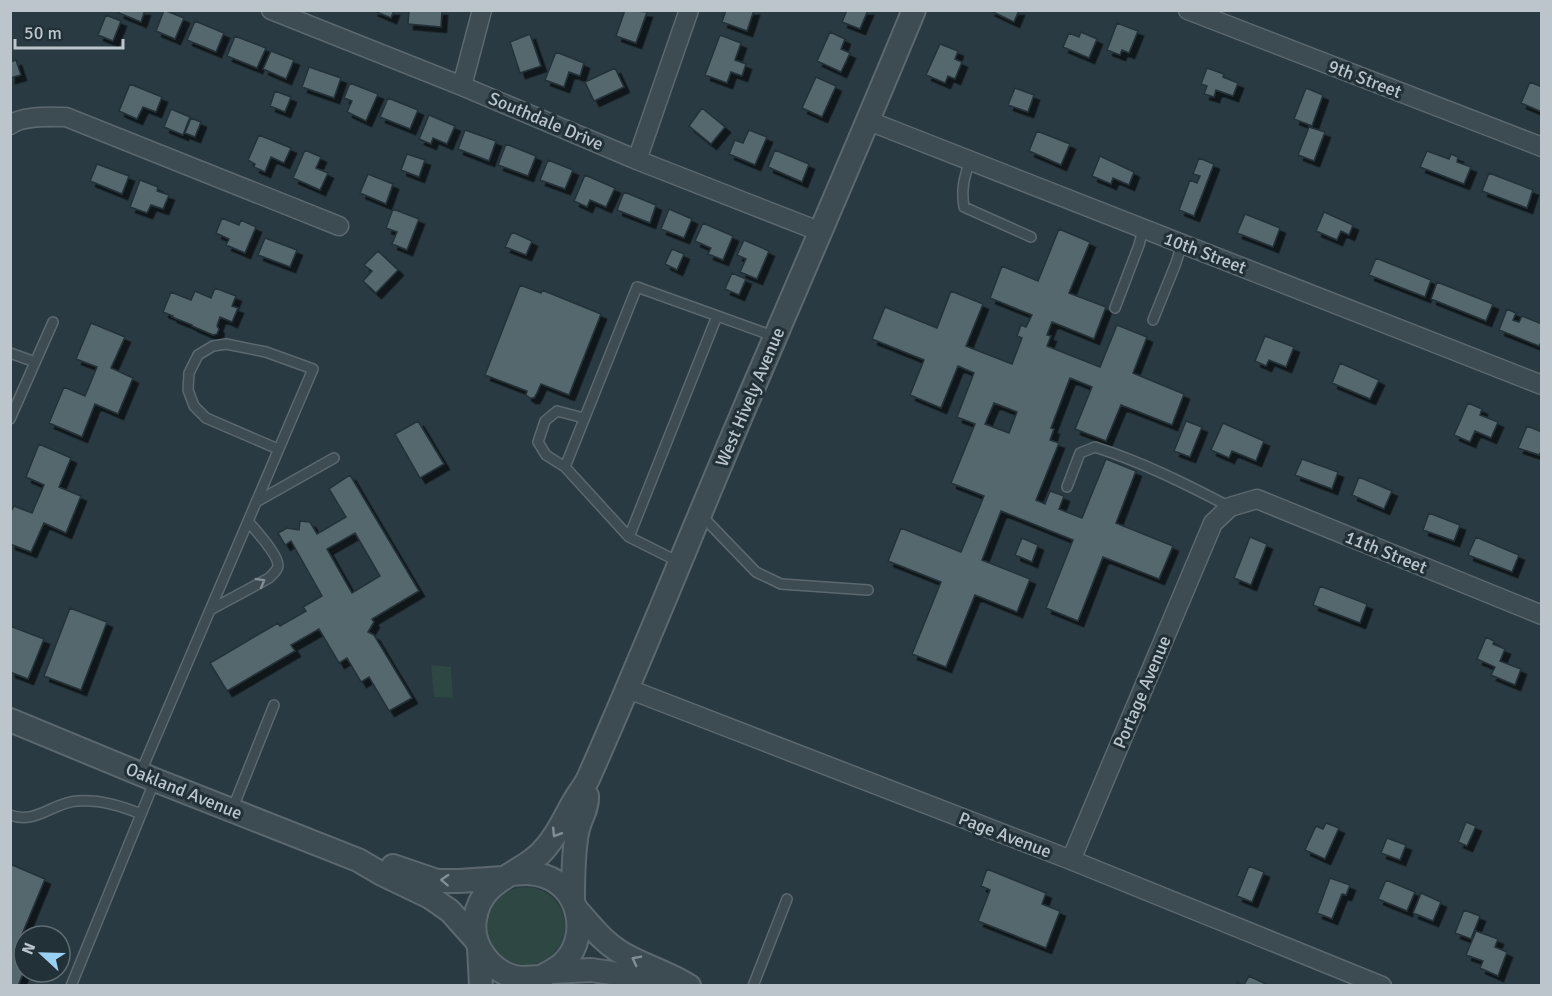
<svg xmlns="http://www.w3.org/2000/svg" width="1552" height="996" viewBox="0 0 1552 996" font-family="Signika,sans-serif">
<style>
.green{fill:#2e4742}
.building{fill:#55676e;stroke:#243239;stroke-width:1.5;fill-rule:evenodd;filter:url(#shadow)}
.lines{fill:none;stroke-linecap:round;stroke-linejoin:round}
.service-casing{stroke:#5c686f;stroke-width:12}
.minor-casing{stroke:#5c686f;stroke-width:21}
.tertiary-casing{stroke:#5c686f;stroke-width:26}
.service{stroke:#3d4b52;stroke-width:9}
.minor{stroke:#3d4b52;stroke-width:18}
.tertiary{stroke:#3d4b52;stroke-width:22}
.oneway{stroke:#828e95}
.labels{text-anchor:middle;dominant-baseline:central;stroke-width:6;stroke-linejoin:round;paint-order:stroke}
.street-label{font-size:18px;fill:#bbc5cb;stroke:#223037}
</style>
<defs>
<filter id="shadow"><feDropShadow dx="5.5" dy="5.5" stdDeviation="0" flood-color="#0009"/></filter>
</defs>
<rect width="100%" height="100%" fill="#293a42"/>
<!-- green -->
<path class="green" d="M431,665L451,667L453,698L434,697Z
M487 926a39 39 0 1 1 78 0a39 39 0 1 1-78 0Z"/>
<!-- building -->
<path class="building" d="M119,10H145L141,22L119,13Z
M164,10L184,18L175,39L156,31Z
M372,10H394L391,18Z
M409,10H442L441,27L408,24Z
M625,10L647,12L636,43L616,36Z
M726,10H754L747,31L722,22Z
M847,10H868L860,29L842,22Z
M989,10H1019L1014,22Z
M106,15L121,21L113,41L98,35Z
M195,21L224,33L216,52L187,40Z
M1117,23L1138,31L1129,53L1122,50L1120,55L1107,50Z
M830,32L845,39L841,49L850,53L841,72L817,61Z
M1081,32L1097,39L1089,58L1063,47L1069,33L1079,37Z
M530,34L541,66L520,73L510,42Z
M720,35L741,43L735,60L746,64L742,76L731,72L727,83L705,75Z
M235,36L266,48L257,68L227,56Z
M940,44L958,51L955,59L962,62L955,79L948,76L945,83L926,75Z
M271,51L294,60L286,79L263,69Z
M556,52L584,63L580,76L569,72L564,87L545,80Z
M16,60L21,75L10,78V62Z
M309,67L341,78L334,98L302,87Z
M615,68L624,87L594,101L585,82Z
M1207,68L1224,74L1223,77L1238,83L1233,96L1216,90L1214,97L1204,94L1207,86L1201,84Z
M816,77L836,86L822,117L802,108Z
M1530,82L1542,87V112L1521,103Z
M350,83L378,94L366,121L347,112L352,101L344,98Z
M130,84L162,97L156,112L143,107L137,119L119,111Z
M1015,88L1034,95L1028,112L1008,105Z
M1306,88L1323,95L1312,126L1294,119Z
M275,91L291,97L285,112L270,106Z
M388,98L418,110L410,129L380,117Z
M702,108L725,127L711,144L689,126Z
M171,109L190,117L183,135L164,127Z
M429,115L455,126L447,144L433,138L431,144L419,139Z
M191,118L201,122L195,137L185,133Z
M1309,127L1325,132L1314,161L1298,155Z
M465,130L496,141L489,161L458,149Z
M749,130L767,137L755,165L729,154L735,140L743,143Z
M1037,131L1070,144L1061,165L1029,151Z
M259,135L291,148L284,163L271,157L265,172L254,167L255,164L248,160Z
M506,144L536,156L528,176L498,165Z
M305,150L321,157L316,168L328,173L320,190L293,178Z
M775,150L809,164L802,182L768,167Z
M1427,151L1449,159L1451,154L1458,157L1457,162L1471,167L1464,184L1420,167Z
M407,154L425,160L419,177L401,170Z
M1100,156L1134,172L1129,185L1113,178L1111,184L1092,176Z
M1199,158L1214,164L1194,216L1179,210L1190,180L1197,183L1200,176L1193,174Z
M548,160L573,170L565,189L540,180Z
M97,164L129,176L122,194L90,181Z
M1489,173L1533,190L1527,208L1482,191Z
M368,174L393,184L386,204L360,193Z
M585,175L615,188L606,207L590,200L587,207L574,201Z
M140,180L158,187L157,191L169,195L163,209L151,205L147,213L130,207Z
M624,192L656,205L650,223L617,210Z
M393,209L419,219L407,250L392,244L397,232L386,228Z
M669,209L692,219L684,238L661,229Z
M1324,212L1353,225L1349,235L1341,231L1337,240L1316,231Z
M1245,214L1280,228L1273,247L1237,233Z
M222,218L239,225L241,220L256,227L245,253L226,245L229,239L216,233Z
M703,223L733,236L723,260L708,254L711,248L695,241Z
M1059,229L1090,242L1069,293L1106,307L1094,339L1052,322L1047,335L1051,336L1047,346L1100,367L1117,325L1147,337L1133,373L1184,394L1172,425L1121,405L1106,441L1075,429L1092,387L1070,378L1051,428L1054,429L1050,440L1059,443L1036,500L1045,504L1050,491L1064,496L1059,509L1082,518L1106,459L1136,471L1116,523L1173,546L1159,579L1103,557L1078,621L1046,608L1073,540L1001,511L982,560L1030,579L1017,612L975,595L946,667L912,654L941,582L888,561L901,528L961,552L984,496L951,483L975,424L957,417L974,373L958,366L941,408L910,395L924,360L872,339L885,307L937,328L951,291L983,304L966,346L1012,364L1022,338L1017,336L1021,325L1026,327L1032,315L990,298L1002,266L1038,281ZM994,403L1017,412L1009,433L985,424Z
M512,232L532,241L526,255L505,247Z
M265,238L297,250L290,267L258,255Z
M744,240L769,251L757,279L740,272L746,259L737,255Z
M672,249L684,254L677,270L665,264Z
M378,251L398,270L376,293L363,281L372,271L364,265Z
M1376,258L1431,280L1425,297L1369,275Z
M732,273L746,279L739,295L725,289Z
M1437,282L1493,304L1486,321L1431,299Z
M520,285L541,293L542,290L601,314L569,395L541,384L536,395L534,398H530L526,395L527,391L485,375Z
M215,288L236,296L232,306L238,308L232,322L220,317L217,326L219,329L217,334L213,335L192,326V325L172,317L173,316L163,312L171,292L191,300L195,291L211,298Z
M1507,309L1516,313L1513,320L1519,322L1522,316L1542,324V341L1539,346L1499,330Z
M91,323L125,337L111,368L133,378L118,414L95,404L82,437L49,423L64,387L85,396L97,367L76,359Z
M1265,336L1294,347L1286,367L1269,360L1266,366L1255,361Z
M1340,363L1379,380L1370,399L1332,383Z
M1468,403L1482,409L1480,415L1498,422L1491,438L1475,431L1470,442L1454,435Z
M418,421L444,464L420,478L395,434Z
M1186,421L1202,427L1190,457L1174,451Z
M1223,423L1264,441L1256,461L1232,451L1229,458L1211,450Z
M1527,426L1542,432V450L1539,455L1518,448Z
M39,444L71,458L59,487L81,496L66,533L44,523L31,552L10,544V513L14,506L32,513L44,485L26,477Z
M1302,459L1338,472L1332,489L1295,475Z
M350,475L419,591L372,619L374,622L368,632L374,635L412,698L389,711L369,677L361,682L347,658L339,663L319,629L291,645L295,651L227,691L210,663L278,623L280,626L306,611L303,607L322,596L291,541L285,545L278,533L287,528L299,530L300,521L310,522L317,534L346,517L329,489ZM355,533L380,576L352,593L327,549Z
M1359,477L1392,491L1384,509L1352,495Z
M1429,513L1460,525L1454,541L1423,530Z
M1250,537L1267,544L1251,585L1234,578Z
M1476,537L1519,555L1512,572L1468,555Z
M1022,538L1038,545L1032,562L1015,555Z
M1320,586L1367,604L1360,623L1313,605Z
M70,608L107,622L81,690L44,676Z
M10,626L44,639L28,679L10,672Z
M1486,637L1494,641L1493,644L1505,649L1500,661L1521,669L1515,685L1491,675L1495,667L1477,659Z
M1466,822L1476,826L1467,846L1458,842Z
M1326,823L1339,828L1325,859L1305,850L1316,826L1323,829Z
M1387,838L1406,845L1400,860L1381,853Z
M10,864L45,879L16,949L24,953V971L18,986H10Z
M1249,866L1264,872L1252,902L1237,896Z
M987,869L1046,893L1042,904L1060,911L1046,948L978,921L990,890L981,886Z
M1330,878L1350,885L1346,895L1342,894L1332,919L1317,913Z
M1386,880L1415,892L1407,911L1378,899Z
M1421,893L1441,902L1433,921L1413,913Z
M1464,910L1480,916L1471,939L1455,933Z
M1476,931L1498,939L1495,947L1507,952L1498,976L1480,968L1483,961L1466,955Z
M1249,976L1270,986H1236L1237,982L1244,985Z"/>
<g class="lines">
<!-- service casing -->
<g class="service-casing">
<path id="service" d="M970,161C964,177 961,190 964,207L1031,237
M1115,308L1139,245L1143,229
M1153,320L1176,263L1182,244
M10,353L35,362
M10,419L53,322
M565,467L546,455L538,442L545,421L557,411L584,418
M1067,487L1080,453L1095,447C1142,462 1186,484 1230,507
M256,502L334,458
M702,516L756,572L781,584L868,590
M629,537L717,316
M679,562L629,537L565,467L637,287L776,337
M210,610L269,578C273,574 277,571 278,566C279,555 255,530 248,521
M140,774L313,369L266,352L226,344L213,346L198,355L189,373L188,390L194,406L206,418L278,449
M232,810L274,705
M10,815C35,825 54,802 77,801C99,799 122,806 141,814
M71,986L155,780
M753,986L787,899"/>
</g>
<!-- minor casing -->
<g class="minor-casing">
<path id="minor" d="M271,10L462,86L637,160L821,232
M1188,10L1542,147
M462,86L482,10
M869,121L1542,385
M10,125C23,115 51,117 66,117L339,226
M637,160L689,10
M626,688L1071,860L1382,986
M1071,860L1213,523L1230,507L1257,499L1542,615"/>
</g>
<!-- tertiary casing -->
<g class="tertiary-casing">
<path id="tertiary" d="M10,720L155,780L358,860L382,874L430,897L450,911L475,939
M393,866L437,881H459L503,878
M512,874C524,873 533,872 544,876C579,887 589,934 566,960C556,972 539,976 527,985
M573,899C573,877 573,855 577,833C579,820 588,809 587,796
M577,910C590,924 600,939 617,950C639,965 666,971 689,986
M479,948L481,986
M552,972L591,970L612,973L657,986
M539,977C534,977 528,978 522,978C494,976 470,947 475,919C481,876 524,876 547,846C558,833 565,817 573,803C578,794 584,787 588,779C644,653 694,526 748,400C804,270 860,141 914,10"/>
</g>
<!-- service -->
<use href="#service" class="service"/>
<!-- minor -->
<use href="#minor" class="minor"/>
<!-- tertiary -->
<use href="#tertiary" class="tertiary"/>
</g>
<!-- one-way arrows -->
<defs><path id="oneway-chevron" d="M-2-3.5L2.5 0L-2 3.5" fill="none" stroke-width="1.6" stroke-linecap="round" stroke-linejoin="round" transform="scale(1.5)"/></defs>
<g class="oneway">
<use href="#oneway-chevron" transform="translate(261 582) rotate(-30)"/>
<use href="#oneway-chevron" transform="translate(556 833) rotate(122)"/>
<use href="#oneway-chevron" transform="translate(445 880) rotate(-177)"/>
<use href="#oneway-chevron" transform="translate(636 960) rotate(-153)"/>
</g>
<g class="labels">
<!-- street labels -->
<g class="street-label">
<text transform="translate(1365 79) rotate(21)">9th Street</text>
<text transform="translate(546 121) rotate(23)">Southdale Drive</text>
<text transform="translate(1205 253) rotate(21)">10th Street</text>
<text transform="translate(750 397) rotate(-67)">West Hively Avenue</text>
<text transform="translate(1386 552) rotate(22)">11th Street</text>
<text transform="translate(1142 692) rotate(-67)">Portage Avenue</text>
<text transform="translate(184 791) rotate(22)">Oakland Avenue</text>
<text transform="translate(1005 835) rotate(21)">Page Avenue</text>
</g>
</g>
<!-- border -->
<rect width="1552" height="996" fill="none" stroke="#bbc5cb" stroke-width="24"/>
<!-- north arrow -->
<g transform="translate(42 954) rotate(292)"><circle r="28" fill="#223037" stroke="#5f6c72" stroke-width="1.5"/>
<path d="M0-4.5L10 22L0 15L-10 22Z" fill="#9ad1f2"/>
<text y="-9" font-size="16" font-weight="bold" text-anchor="middle" fill="#bbc5cb">N</text>
</g>
<!-- scale -->
<path d="M15 39v9h108v-9" fill="none" stroke="#bbc5cb" stroke-width="3"/>
<text x="24" y="39" font-size="18" fill="#bbc5cb" stroke="#223037" stroke-width="4.5" paint-order="stroke">50 m</text>
</svg>
